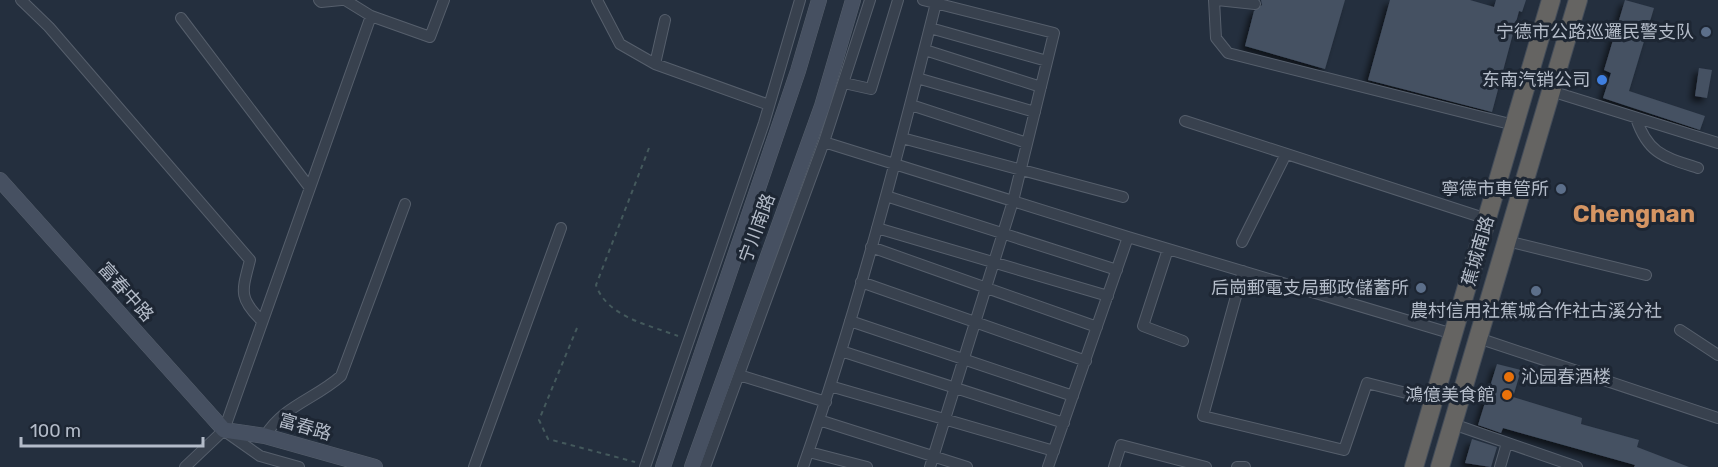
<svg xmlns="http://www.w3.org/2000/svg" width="1718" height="467" viewBox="0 0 1718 467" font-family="Rubik,'Noto Sans SC',sans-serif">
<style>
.building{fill:#455162;filter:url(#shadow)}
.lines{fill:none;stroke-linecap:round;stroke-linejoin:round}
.minor-casing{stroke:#565f6c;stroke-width:12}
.secondary-casing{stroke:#565f6c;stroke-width:16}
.trunk-casing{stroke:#434c59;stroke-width:20}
.path{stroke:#44595c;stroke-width:2;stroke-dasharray:4.5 4.5;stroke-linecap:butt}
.minor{stroke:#38414e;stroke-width:10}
.secondary{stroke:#465061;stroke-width:15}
.trunk{stroke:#656462;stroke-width:18}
.service-dot{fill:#5c6f8a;stroke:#1d2633;stroke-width:2}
.shop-dot{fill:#3f7fe0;stroke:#1d2633;stroke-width:2}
.food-dot{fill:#e8710a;stroke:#1d2633;stroke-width:2}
.labels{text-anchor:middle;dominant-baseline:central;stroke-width:6;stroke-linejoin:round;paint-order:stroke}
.poi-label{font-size:18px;fill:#b4bcc9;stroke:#1d2633;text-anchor:end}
.street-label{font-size:18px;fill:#b4bcc9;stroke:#1d2633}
.district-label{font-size:24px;font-weight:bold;fill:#d59563;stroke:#1d2633}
</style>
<defs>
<filter id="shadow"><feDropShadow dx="-4.5" dy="4.5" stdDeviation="3" flood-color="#0009"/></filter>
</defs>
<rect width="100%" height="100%" fill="#242f3e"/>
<!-- building -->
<path class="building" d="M1261,0H1345L1325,69L1245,46L1254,11L1262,5Z
M1390,0H1470L1494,7L1496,0H1526L1522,12L1519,11L1492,112L1368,80Z
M1625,0L1654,8L1629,91L1705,116L1700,130L1603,98L1611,73L1604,70Z
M1699,68L1712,70L1707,98L1695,96Z
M1497,364L1521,370L1513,397L1582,418L1581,424L1639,440L1637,447L1689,467H1634L1635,465L1503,428L1501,433L1478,425Z
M1472,439L1497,447L1491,467L1465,463Z"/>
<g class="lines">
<!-- minor casing -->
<g class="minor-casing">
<path id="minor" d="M21,0L49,27L250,260C242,291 238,298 262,321
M319,0L321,2L341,0
M345,0L371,16L430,37L444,0
M597,0L620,44L655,64L665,20
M923,0L1054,33L1013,201L930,467
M1214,0L1216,38L1228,53L1514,125
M1217,0L1255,4
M181,18L310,188
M930,28L1047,61
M925,50L1041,87
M655,64L769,105
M917,78L1035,112
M844,83L871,89L898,0
M1551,91L1718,143
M911,105L1027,143
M1636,118C1648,154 1664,157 1698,168
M1185,121L1487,219
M902,138L1123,197
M824,142L1128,237L1453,334
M886,196L1117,270
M877,228L1108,296
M1507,241L1646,275
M1242,242L1286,154
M871,247L1097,327
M1168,249L1143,326L1183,341
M1243,271L1203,416L1344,450L1367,383L1434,400
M861,282L1086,361
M850,321L1073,396
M1680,330L1718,355
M1478,338L1718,418
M841,351L1064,423
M739,375L826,402
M830,386L1054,451
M819,420L967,467
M1453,424L1577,467
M226,432L260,456L299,467
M265,436C283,406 315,399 341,376L405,204
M809,452L867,467
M185,467L224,430L371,16
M474,467L561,228
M645,467L764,123L800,0
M705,467L824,142L870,0
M803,467C856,315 897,159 936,3
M1048,467L1128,237
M1114,467L1121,445L1206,467
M1237,467H1245
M1500,467L1507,443"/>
</g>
<!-- secondary casing -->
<g class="secondary-casing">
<path id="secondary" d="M0,180L224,430L265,436L375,467
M663,467L798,71L819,0
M692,467L822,106L853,0"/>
</g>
<!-- trunk casing -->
<g class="trunk-casing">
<path id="trunk" d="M1414,467L1551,0
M1440,467L1578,0"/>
</g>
<!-- path -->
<path class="path" d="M649,148L596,285C607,317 649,325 678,336
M577,328L539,420L548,439L635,462"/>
<!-- minor -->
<use href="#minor" class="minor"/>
<!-- secondary -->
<use href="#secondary" class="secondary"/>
<!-- trunk -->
<use href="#trunk" class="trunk"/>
</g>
<!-- markers -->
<g class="service-dot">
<circle cx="1706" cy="32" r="6"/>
<circle cx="1561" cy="189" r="6"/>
<circle cx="1421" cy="288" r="6"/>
<circle cx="1536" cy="291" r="6"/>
</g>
<circle class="shop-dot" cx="1602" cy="80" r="6"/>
<g class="food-dot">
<circle cx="1509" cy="377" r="6"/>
<circle cx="1507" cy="395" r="6"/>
</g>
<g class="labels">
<!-- poi labels -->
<g class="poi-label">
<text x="1694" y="32">宁德市公路巡邏民警支队</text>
<text x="1590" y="80">东南汽销公司</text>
<text x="1549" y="189">寧德市車管所</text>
<text x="1409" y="288">后崗郵電支局郵政儲蓄所</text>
<text x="1536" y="311" text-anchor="middle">農村信用社蕉城合作社古溪分社</text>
<text x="1521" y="377" text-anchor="start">沁园春酒楼</text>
<text x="1495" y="395">鴻億美食館</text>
</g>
<!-- street labels -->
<g class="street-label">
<text transform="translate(757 228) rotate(-70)">宁川南路</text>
<text transform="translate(1478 251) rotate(-74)">蕉城南路</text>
<text transform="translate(126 292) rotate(48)">富春中路</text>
<text transform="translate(305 427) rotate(16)">富春路</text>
</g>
<!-- district labels -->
<g class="district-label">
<text x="1634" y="214">Chengnan</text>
</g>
</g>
<!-- scale -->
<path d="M21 437v9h182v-9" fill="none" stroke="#b4bcc9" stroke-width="3"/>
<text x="30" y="437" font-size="18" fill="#b4bcc9" stroke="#1d2633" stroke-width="4.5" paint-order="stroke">100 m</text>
</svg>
